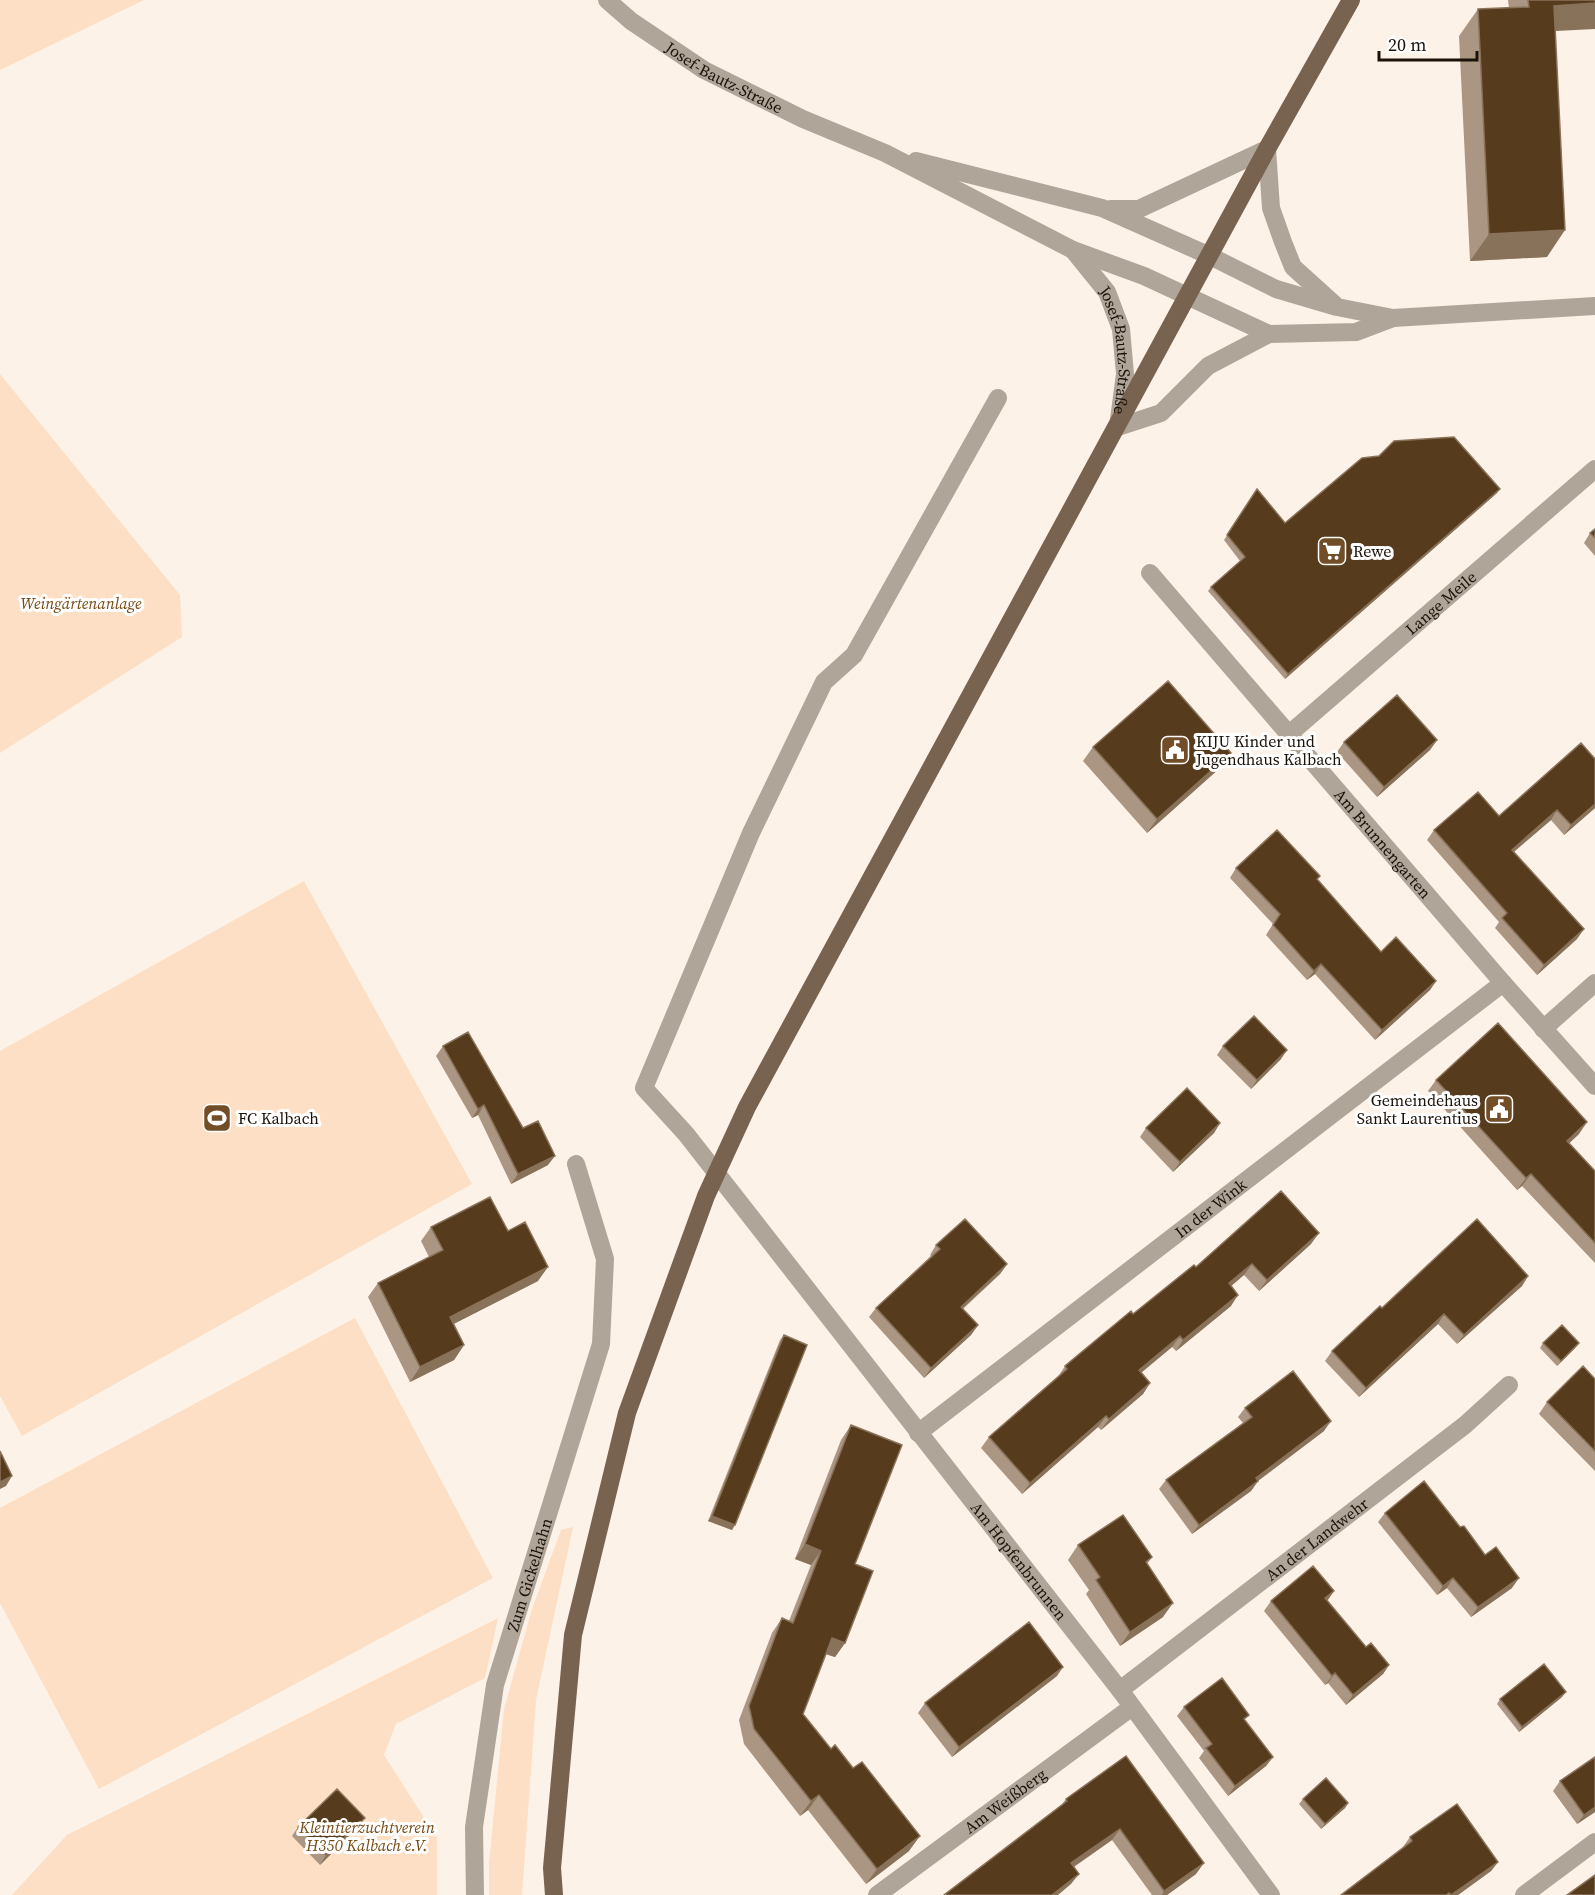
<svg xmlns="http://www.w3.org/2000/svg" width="1595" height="1895" viewBox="0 0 1595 1895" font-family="'Source Serif 4',serif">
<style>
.green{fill:#fcdfc4}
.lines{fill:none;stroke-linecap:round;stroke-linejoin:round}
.minor{stroke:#b0a599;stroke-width:18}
.major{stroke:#77634f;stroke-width:18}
.wall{fill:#aa9682}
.shaded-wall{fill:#89725a}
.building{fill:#573b1d;stroke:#89725a;stroke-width:1.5}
.labels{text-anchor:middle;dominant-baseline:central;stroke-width:6;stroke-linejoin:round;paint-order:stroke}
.street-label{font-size:16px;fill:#1a1108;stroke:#fff}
.poi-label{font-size:16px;fill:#1a1108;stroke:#fff;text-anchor:start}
.park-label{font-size:16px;font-style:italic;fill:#754913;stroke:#fff}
</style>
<rect width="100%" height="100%" fill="#fdf2e7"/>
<!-- green -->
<path class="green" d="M0,0H144L0,70Z
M0,374L180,595L182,637L0,753Z
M304,881L472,1184L22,1436L0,1396V1051Z
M355,1318L493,1578L99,1789L0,1603V1508Z
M573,1527L536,1700L522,1895H489V1863L504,1709L532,1609L561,1530Z
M498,1618L485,1678L396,1724L384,1755L437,1838V1895H12L67,1835Z"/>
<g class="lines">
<!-- minor -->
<g class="minor">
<path id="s1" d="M607,0L631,21L704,70L803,119L885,153L1073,250L1144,276L1269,334L1356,332L1393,318"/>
<path d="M916,161L1102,208L1210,256L1276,289L1337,307L1393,318L1595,306"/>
<path d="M1110,209H1139L1267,149L1271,208L1283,242L1293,267L1334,304"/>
<path id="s2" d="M1073,250L1107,292L1121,329L1125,374L1118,427L1161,413L1208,366L1269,334"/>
<path id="s3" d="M998,398L854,655L824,682L751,833L644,1088L686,1134L1120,1690L1271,1895"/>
<path id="s4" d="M1150,573L1503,983L1595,1086"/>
<path id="s5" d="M1288,735L1595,469"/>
<path d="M1543,1029L1595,983"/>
<path id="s6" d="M918,1433L1503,983"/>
<path id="s7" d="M1120,1690L1465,1425L1509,1385"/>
<path id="s8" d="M475,1895L474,1827L495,1685L601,1344L605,1259L576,1164"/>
<path id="s9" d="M877,1895L1132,1707"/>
<path d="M1524,1895L1595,1842"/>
</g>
<!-- major -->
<path class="major" d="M554,1895L552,1868L573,1635L627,1413L706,1196L747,1107L1267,149L1351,0"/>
</g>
<!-- wall -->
<path class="wall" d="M1508,0H1595L1556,31L1547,257L1470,261L1459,36L1478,9L1509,8Z
M1257,489L1285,523L1497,493L1285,679L1208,591L1211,587L1240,561L1224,540Z
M1595,529V556L1584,543L1590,533Z
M1437,740L1430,750L1377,797L1337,752L1344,742Z
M1581,743L1595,808L1564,835L1551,820L1514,852L1577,939L1537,975L1495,928L1499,922L1427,840L1434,830L1499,816Z
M1093,747L1231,753L1221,767L1147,833L1083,761Z
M1236,868L1317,880L1381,952L1436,981L1430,990L1375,1040L1315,974L1307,980L1266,935L1273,924L1230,878Z
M443,1046L523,1128L548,1165L511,1184L478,1115L472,1118L436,1056Z
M1223,1046L1281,1059L1251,1089L1217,1055Z
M1436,1080L1579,1134L1569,1143L1595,1171V1263L1522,1186L1517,1190L1428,1091Z
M1220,1123L1214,1133L1173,1172L1140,1137L1146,1128Z
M431,1227L508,1231L538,1281L453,1324L464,1345L454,1360L410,1382L368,1297L378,1283L429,1257L421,1241Z
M1311,1244L1259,1291L1244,1275L1231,1285V1306L1176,1351L1172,1347L1141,1373L1150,1383L1143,1394L1101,1430L1098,1427L1022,1494L981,1448L989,1437L1058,1377L1065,1366L1196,1267Z
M936,1245L1007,1264L1000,1274L963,1309L978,1325L971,1335L924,1378L869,1317L876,1308L931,1256L930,1255Z
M1528,1276L1522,1286L1457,1344L1438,1324L1359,1397L1325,1361L1332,1351L1382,1308Z
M784,1335L732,1530L708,1521L780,1340Z
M1543,1343L1575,1348L1557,1366L1540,1348Z
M1595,1379V1471L1539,1414L1547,1402Z
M1245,1408L1324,1431L1258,1481L1251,1491L1192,1534L1159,1489L1166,1480L1243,1423L1238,1417Z
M851,1425L855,1564L845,1643L835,1657L826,1654L803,1714L909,1851L866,1884L808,1810L800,1816L744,1744L739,1720L772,1633L782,1618L789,1621L811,1565L795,1559L841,1440Z
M1385,1513L1460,1527L1485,1555L1512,1588L1471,1617L1447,1588L1437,1595L1378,1522Z
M1078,1545L1152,1557L1147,1564L1163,1617L1120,1646L1086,1594L1089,1590L1068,1560Z
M1334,1591L1327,1601L1366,1647L1389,1665L1383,1674L1346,1705L1328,1683L1325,1685L1264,1611L1271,1601Z
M1057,1676L952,1757L918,1713L925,1703Z
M1562,1697L1519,1732L1497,1704L1500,1699Z
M1184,1707L1245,1721L1273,1757L1266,1766L1228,1796L1199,1758L1204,1751L1177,1716Z
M1126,1756L1196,1874L1167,1895H1152L1112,1840L1074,1867L1071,1884L1060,1807L1066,1799Z
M1595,1757V1812L1577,1824L1553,1791L1560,1781Z
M1303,1799L1348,1803L1345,1808L1321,1829L1299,1804Z
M298,1827H358L320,1865L292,1836Z
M1410,1837L1498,1862L1491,1871L1458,1895H1341L1403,1847Z"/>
<!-- shaded-wall -->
<path class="shaded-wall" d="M1595,3V29L1536,32L1554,6Z
M1565,230L1547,257L1470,261L1489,234Z
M1500,489L1497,493L1285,679L1288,674Z
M1437,740L1430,750L1377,797L1384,787Z
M1231,753L1221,767L1147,833L1157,819Z
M1595,804V808L1564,835L1571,825Z
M1557,810L1551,820L1505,859L1512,850Z
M1584,929L1577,939L1537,975L1544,965Z
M1321,964L1315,974L1307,980L1314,971Z
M1436,981L1430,990L1375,1040L1382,1030Z
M1287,1050L1281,1059L1251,1089L1257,1080Z
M484,1105L478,1115L472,1118L478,1109Z
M1587,1122L1579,1134L1559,1153L1567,1141Z
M1220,1123L1214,1133L1173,1172L1180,1162Z
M555,1156L548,1165L511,1184L518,1174Z
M1531,1174L1522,1186L1517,1190L1526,1178Z
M1319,1233L1311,1244L1259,1291L1267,1280Z
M1007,1264L1000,1274L954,1316L961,1307Z
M1252,1264L1244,1275L1222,1294L1229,1283Z
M548,1267L538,1281L440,1331L450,1317Z
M1528,1276L1522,1286L1457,1344L1464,1335Z
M1238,1295L1231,1306L1176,1351L1183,1340Z
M1444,1314L1438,1324L1359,1397L1366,1388Z
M978,1325L971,1335L924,1378L931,1368Z
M1180,1336L1172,1347L1131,1381L1139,1370Z
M1579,1343L1575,1348L1557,1366L1561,1361Z
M464,1345L454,1360L410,1382L420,1367Z
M1150,1383L1143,1394L1101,1430L1109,1419Z
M1106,1416L1098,1427L1022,1494L1030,1483Z
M1331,1421L1324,1431L1255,1483L1258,1481L1251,1491L1192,1534L1199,1525L1256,1478Z
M12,1476L6,1486L0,1489V1482Z
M712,1516L735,1525L732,1530L708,1521Z
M805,1544L821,1551L811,1565L795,1559Z
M1453,1578L1447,1588L1437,1595L1443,1586Z
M1519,1578L1512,1588L1471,1617L1478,1607Z
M1334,1591L1327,1601L1325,1598Z
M1173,1603L1163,1617L1120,1646L1130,1632Z
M832,1638L845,1643L835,1657L822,1653Z
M1389,1665L1383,1674L1346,1705L1353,1695Z
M1063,1667L1057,1676L952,1757L959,1747Z
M1335,1673L1328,1683L1325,1685L1332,1676Z
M1566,1692L1562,1697L1519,1732L1522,1727Z
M1273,1757L1266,1766L1228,1796L1235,1786Z
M819,1795L808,1810L800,1816L811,1801Z
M1348,1803L1345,1808L1321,1829L1325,1824Z
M1595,1807V1812L1577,1824L1584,1815Z
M365,1818L358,1827L320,1865L326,1855Z
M1120,1829L1112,1840L1063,1874L1071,1863Z
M920,1836L909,1851L866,1884L877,1869Z
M1498,1862L1491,1871L1458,1895H1451Z
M1204,1863L1196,1874L1167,1895H1162L1164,1891Z
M1079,1874L1071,1884L1058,1895H1052Z"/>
<!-- building -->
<path class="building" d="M1528,0H1595V3L1554,6L1565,230L1489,234L1478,9L1529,7Z
M1454,437L1500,489L1288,674L1211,587L1245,557L1227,535L1257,489L1285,523L1362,458L1379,456L1394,441Z
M1595,529V538L1590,533Z
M1168,681L1231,753L1157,819L1093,747Z
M1397,695L1437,740L1384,787L1344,742Z
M1581,743L1595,759V804L1571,825L1557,810L1512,850L1584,929L1544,965L1502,918L1507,913L1434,830L1478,792L1499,816Z
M1277,830L1320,876L1317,879L1381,952L1396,937L1436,981L1382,1030L1321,964L1314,971L1273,925L1280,914L1236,868Z
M1254,1016L1287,1050L1257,1080L1223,1046Z
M1498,1023L1587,1122L1567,1141L1595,1171V1243L1531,1174L1526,1178L1436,1080Z
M468,1032L523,1128L538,1121L555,1156L518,1174L484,1105L478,1109L443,1046Z
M1187,1088L1220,1123L1180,1162L1146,1128Z
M1281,1191L1319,1233L1267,1280L1252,1264L1229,1283L1238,1295L1183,1340L1180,1336L1139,1370L1150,1383L1109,1419L1106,1416L1030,1483L989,1437L1067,1369L1065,1366L1131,1311L1133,1314L1194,1265L1196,1267Z
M490,1197L508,1231L525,1222L548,1267L450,1317L464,1345L420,1367L378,1283L443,1250L431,1227Z
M965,1219L1007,1264L961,1307L978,1325L931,1368L876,1308L940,1249L936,1245Z
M1477,1219L1528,1276L1464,1335L1444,1314L1366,1388L1332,1351L1380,1306L1382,1308Z
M1562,1325L1579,1343L1561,1361L1543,1343Z
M784,1335L807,1345L735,1525L712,1516Z
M1583,1366L1595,1379V1451L1547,1402Z
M1293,1371L1331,1421L1256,1478L1258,1481L1199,1525L1166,1480L1252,1417L1245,1408Z
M851,1425L902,1445L855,1564L873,1571L845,1643L832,1638L803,1714L831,1749L835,1745L853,1768L862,1762L920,1836L877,1869L819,1795L811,1801L754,1729L749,1706L782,1618L793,1623L821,1551L805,1544Z
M0,1451L12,1476L0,1482Z
M1424,1481L1460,1527L1464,1526L1485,1555L1496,1547L1519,1578L1478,1607L1453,1578L1443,1586L1385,1513Z
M1123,1515L1152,1557L1146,1562L1173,1603L1130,1632L1096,1580L1100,1577L1078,1545Z
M1313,1566L1334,1591L1325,1598L1366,1647L1371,1643L1389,1665L1353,1695L1335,1673L1332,1676L1271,1601Z
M1029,1622L1063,1667L959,1747L925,1703Z
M1544,1664L1566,1692L1522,1727L1500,1699Z
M1222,1678L1249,1715L1244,1719L1273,1757L1235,1786L1206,1748L1212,1744L1184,1707Z
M1126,1756L1204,1863L1164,1891L1120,1829L1071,1863L1079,1874L1052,1895H944L1067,1801L1066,1799Z
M1595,1757V1807L1584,1815L1560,1781Z
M1326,1778L1348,1803L1325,1824L1303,1799Z
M337,1789L365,1818L326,1855L298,1827Z
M1457,1804L1498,1862L1451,1895L1449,1893L1446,1895H1341L1412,1841L1410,1837Z
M1595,1875V1895H1567Z"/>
<!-- icons -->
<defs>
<g id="supermarket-square" transform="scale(1.5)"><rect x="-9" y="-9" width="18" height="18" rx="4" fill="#724e28" stroke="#fff"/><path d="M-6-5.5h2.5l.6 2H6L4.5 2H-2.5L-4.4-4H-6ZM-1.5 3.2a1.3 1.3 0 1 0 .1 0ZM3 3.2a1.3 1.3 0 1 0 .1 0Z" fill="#fff"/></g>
<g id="civic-square" transform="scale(1.5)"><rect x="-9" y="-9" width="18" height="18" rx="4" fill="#724e28" stroke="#fff"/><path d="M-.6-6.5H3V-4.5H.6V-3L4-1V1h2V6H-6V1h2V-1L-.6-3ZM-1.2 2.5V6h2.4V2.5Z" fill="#fff"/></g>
<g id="stadium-square" transform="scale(1.5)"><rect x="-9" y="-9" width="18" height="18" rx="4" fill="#724e28" stroke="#fff"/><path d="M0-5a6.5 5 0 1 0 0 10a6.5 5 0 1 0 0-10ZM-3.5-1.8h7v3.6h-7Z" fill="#fff"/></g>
</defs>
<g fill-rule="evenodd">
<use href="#supermarket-square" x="1332" y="551"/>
<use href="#civic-square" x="1175" y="750"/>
<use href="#civic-square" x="1499" y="1109"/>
<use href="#stadium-square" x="217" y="1118"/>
</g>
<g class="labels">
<!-- street labels -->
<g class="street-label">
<text stroke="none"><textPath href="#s1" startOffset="141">Josef-Bautz-Straße</textPath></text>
<text stroke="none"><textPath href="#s2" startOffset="114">Josef-Bautz-Straße</textPath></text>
<text stroke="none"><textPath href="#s5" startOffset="202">Lange Meile</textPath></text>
<text stroke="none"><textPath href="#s4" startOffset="357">Am Brunnengarten</textPath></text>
<text stroke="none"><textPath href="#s6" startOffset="369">In der Wink</textPath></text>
<text stroke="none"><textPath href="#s7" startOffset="248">An der Landwehr</textPath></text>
<text stroke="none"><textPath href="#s3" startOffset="1383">Am Hopfenbrunnen</textPath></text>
<text stroke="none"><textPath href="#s8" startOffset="327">Zum Gickelhahn</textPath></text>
<text stroke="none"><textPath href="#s9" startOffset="159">Am Weißberg</textPath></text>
</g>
<!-- poi labels -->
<g class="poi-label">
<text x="1353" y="551">Rewe</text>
<text x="1196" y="741">KIJU Kinder und<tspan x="1196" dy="18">Jugendhaus Kalbach</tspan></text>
<text x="1478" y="1100" text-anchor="end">Gemeindehaus<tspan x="1478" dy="18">Sankt Laurentius</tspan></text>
<text x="238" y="1118">FC Kalbach</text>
</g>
<!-- park labels -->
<g class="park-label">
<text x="81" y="603">Weingärtenanlage</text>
<text x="367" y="1827">Kleintierzuchtverein<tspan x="367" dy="18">H350 Kalbach e.V.</tspan></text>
</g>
</g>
<!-- scale -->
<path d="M1379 51v9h98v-9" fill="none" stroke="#1a1108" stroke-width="3"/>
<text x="1388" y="51" font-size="18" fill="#1a1108" stroke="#ffffff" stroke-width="4.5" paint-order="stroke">20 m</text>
</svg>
